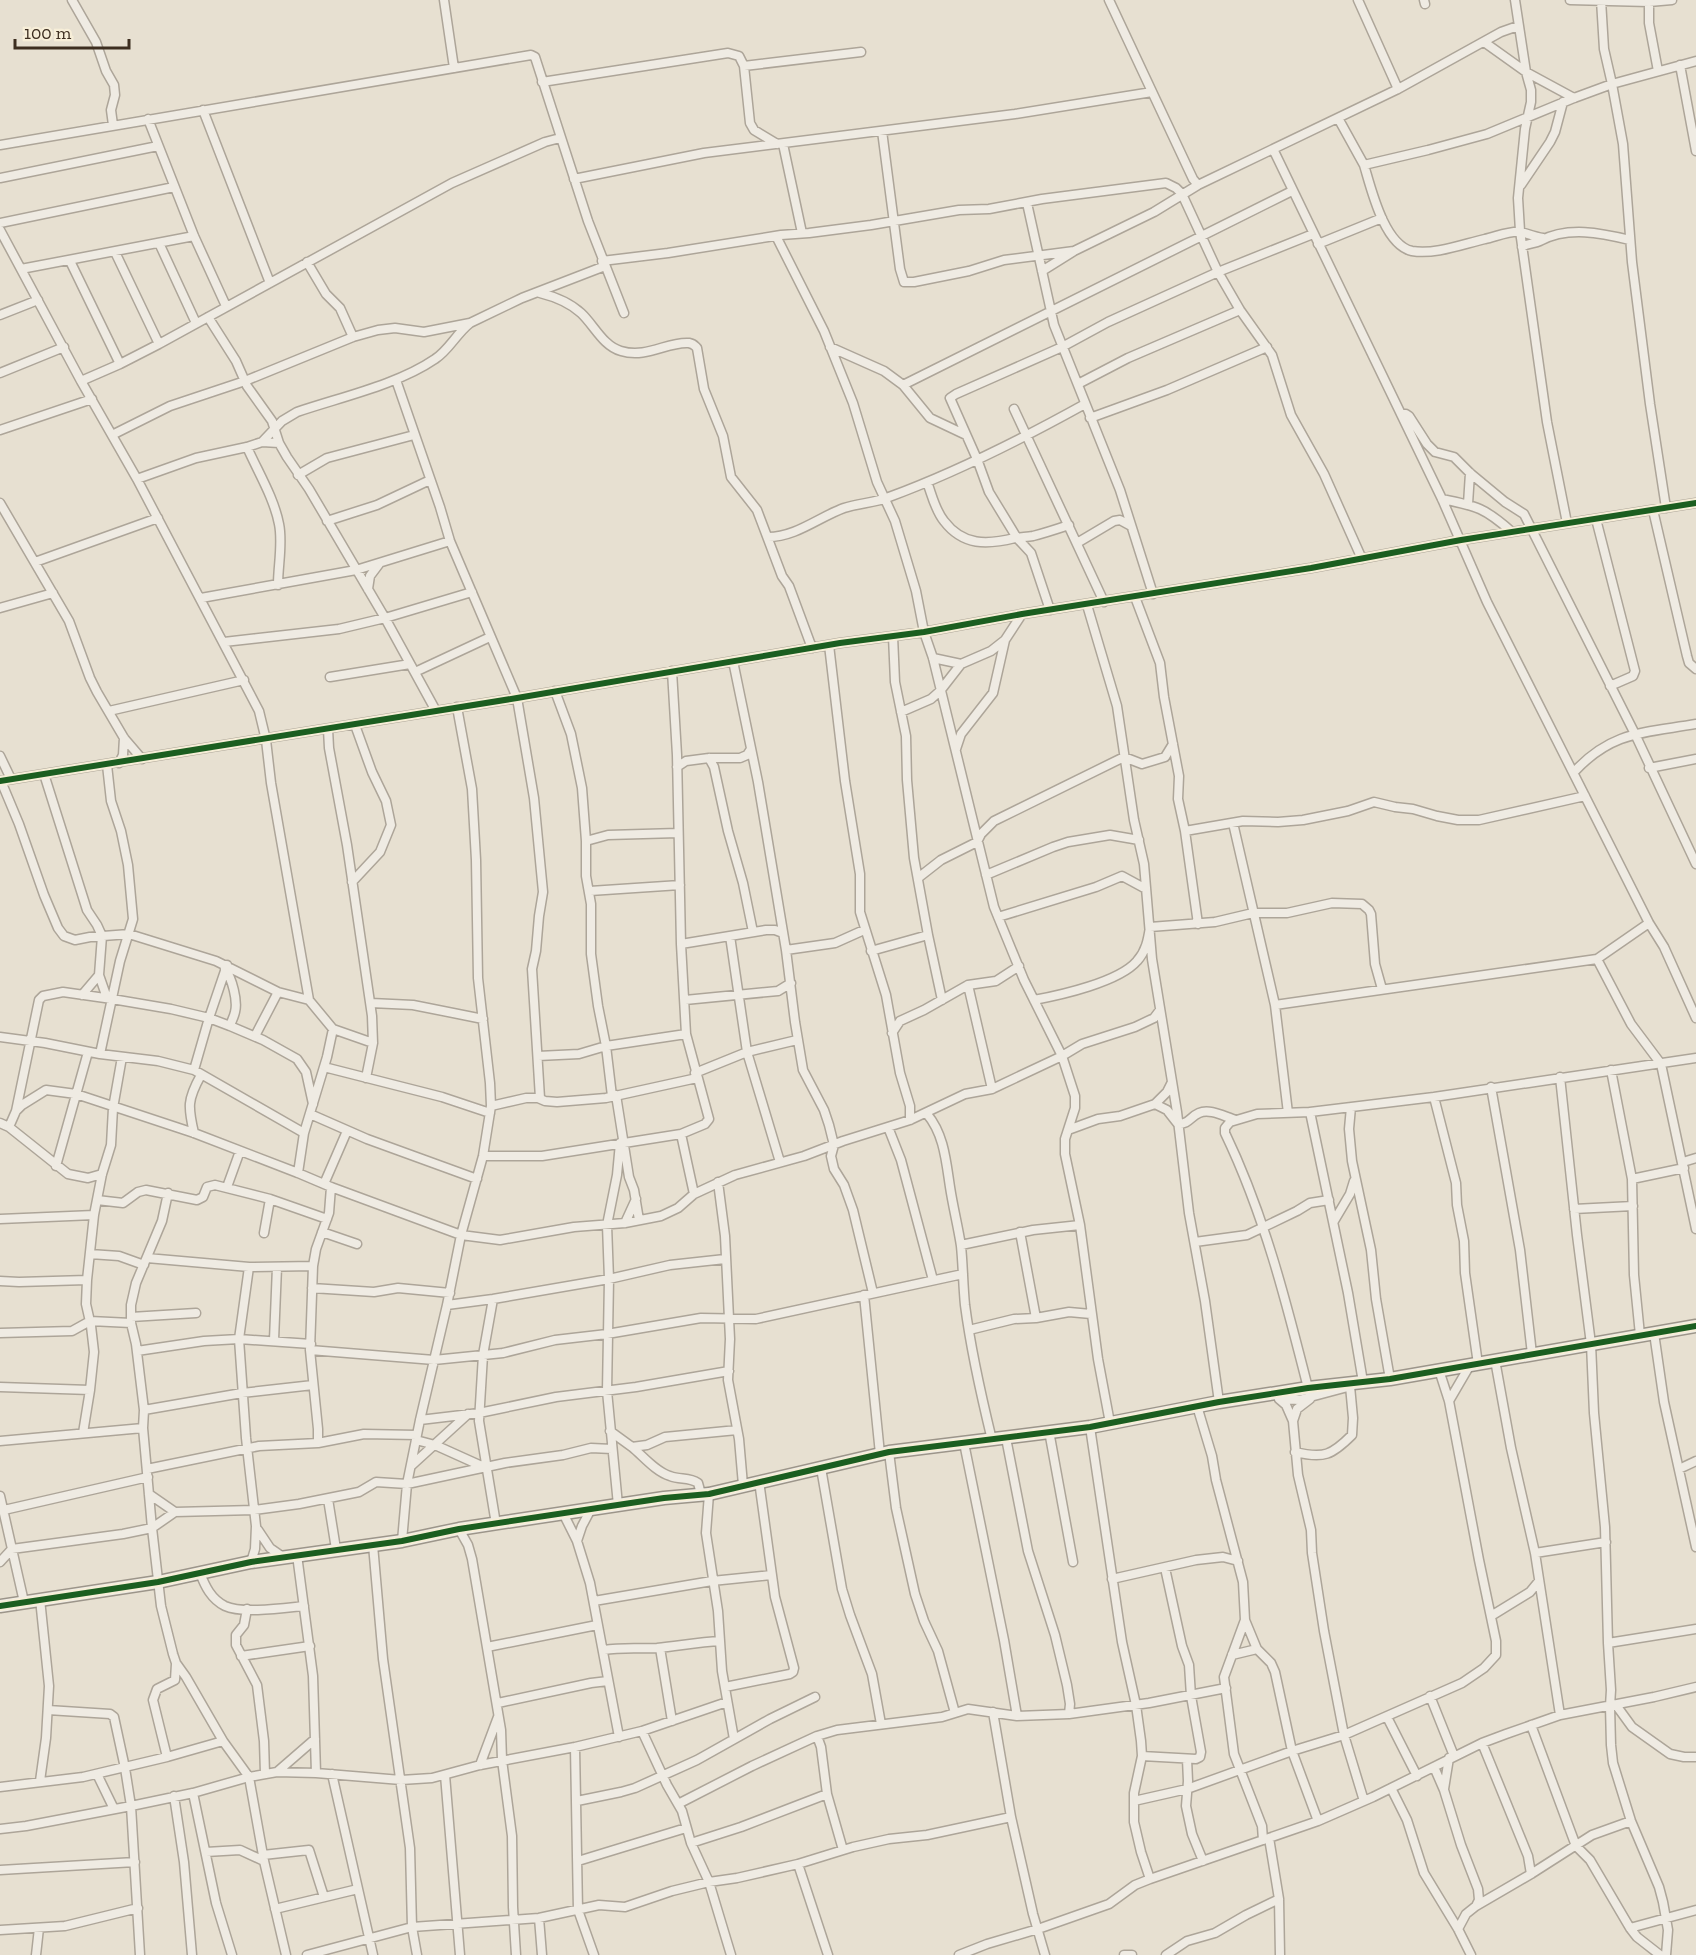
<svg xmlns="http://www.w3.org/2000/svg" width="1696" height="1955" viewBox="0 0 1696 1955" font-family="'Zilla Slab',serif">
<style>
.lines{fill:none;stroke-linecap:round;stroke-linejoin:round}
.street-casing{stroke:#ada599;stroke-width:11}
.secondary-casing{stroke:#9c958a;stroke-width:15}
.street{stroke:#efebe3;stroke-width:8}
.secondary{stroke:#efebe3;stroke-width:12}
.cycleway-casing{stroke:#f7eed8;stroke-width:10}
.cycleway{stroke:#1b5e20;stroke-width:6}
</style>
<rect width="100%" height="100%" fill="#e7e0d1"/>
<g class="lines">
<!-- street casing -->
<g class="street-casing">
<path id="street" d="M72,0L96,42L106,71L114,85L115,95L111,110L113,125
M444,0L454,68
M1109,0L1193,179L1198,185L1398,89L1501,32L1518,26
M1358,0L1398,89
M1424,0L1425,4
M1515,0L1526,72L1531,90V102L1525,129L1518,198L1520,231L1547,422L1567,523
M1570,0L1649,2L1672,0
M1601,0L1604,49L1612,84L1623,144L1632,262L1650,404L1666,508
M1649,0V23L1658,71
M1484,42L1526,72L1574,98
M1680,65L1696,151
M744,66L750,123L754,130L777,144
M542,82L728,53L739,56L744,66L861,52
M203,110L270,283
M1338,118L1364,165L1428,150L1487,134L1574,98L1612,84L1696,61
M148,119L194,236L226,306
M882,131L900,269L904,282H914L969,271L1004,260L1074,251
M783,144L802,233
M0,145L531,55L535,57L588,221L624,313
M1273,149L1442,499L1487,602L1649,923L1664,947L1696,1018
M1364,165C1371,188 1384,245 1412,251C1435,255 1463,244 1485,239C1495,237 1511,230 1521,232C1528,234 1536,237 1543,238
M0,178L158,146
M574,179L704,153L1015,114L1152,92
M1521,185L1550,142L1555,132L1563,102
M1027,203L1054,325L1120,490L1153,594
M0,223L174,187
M0,230L81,381L137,479L259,711L266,740L271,783L309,1000
M776,236L824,331L853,403L877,482L895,521L916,591L924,632L933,658L994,907L1024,980L1062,1056L1075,1096V1108L1065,1139V1154L1080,1225L1098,1359L1110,1423
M159,243L196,323
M1318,244L1382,218
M1522,247C1528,243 1534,244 1540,241C1568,226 1601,233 1630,240
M115,252L159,344
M70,261L120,364
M602,261L668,253L781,235L809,233L871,225L959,210L989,209L1042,199L1166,183L1176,188L1182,194L1218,272L1240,310L1272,355L1291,415L1324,474L1362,559
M307,262L326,294L340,308L353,337
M21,269L194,236
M1042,271L1074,251L1154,212L1198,185
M540,293C556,297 569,302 581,313C594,325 603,346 621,351C647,359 668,341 689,343C694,344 694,345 697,348L704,389L723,436L731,477L757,510L782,576L789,586L812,648
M0,315L38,300
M208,317L236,361L247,386L272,421L279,443L287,457L309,489L385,618L436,711
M830,347L884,371L903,385L930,418L966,435
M0,373L64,347
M396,380L440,507L450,541L517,698L534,798L543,892L539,916L536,951L532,969L540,1098
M81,381L120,364L159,344L452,183L545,142L560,138
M1078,384L1128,358L1240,310
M903,385L1292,191
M1014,409L1104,602
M1401,414H1406L1409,416L1427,444L1435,452L1454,457L1470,473L1505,502L1524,514L1635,734L1696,864
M1090,418L1167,390L1267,347
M0,430L92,399
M112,435L170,406L245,381L353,337L378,330L395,328L424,332L470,323L522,298L605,266
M262,442L282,421L297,412C341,397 397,385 435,359C449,350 456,334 470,323
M247,447C258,472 274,498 279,524C283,543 278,565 278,585
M298,475L327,458L414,435
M137,479L196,458L247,447L262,442L279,443
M927,482C932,495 935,510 944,521C963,546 987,545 1015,538C1021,537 1027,537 1033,536C1045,533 1057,529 1069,525
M1442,499C1477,506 1485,508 1512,532
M0,503L69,621L90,678L97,692L124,738L142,759
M1468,504L1470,473
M1653,510L1687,656L1689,663L1696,669
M1596,519L1635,671L1633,676L1610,686
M327,521L377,505L430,480
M768,537C796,537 819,517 844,508C859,503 875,503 889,497C957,472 1022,439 1085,404
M1077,543L1114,521L1120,520L1131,526
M35,562L158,518
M368,589L370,576L379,564
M1135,597L1160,663L1164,697L1179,776L1178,799L1185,831L1198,924
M201,598L356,570L450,541
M1087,605L1117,706L1134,820L1144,864L1152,959L1177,1112L1189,1213L1205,1301L1219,1402
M0,608L53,593
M1050,610L1031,553L1017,538L989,492L977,459L950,398L956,394L1062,347L1108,322L1218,272L1313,234
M224,642L339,629L385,618L472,592
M829,645L845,781L860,874V912L886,995L900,1073L910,1106V1120
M933,658L961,664
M733,661L758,782L786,950L795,1022L803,1070L824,1110L829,1125L834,1145L831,1156L834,1169L844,1185L853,1210L873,1293
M672,671L677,755L681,944L686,1034L709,1119L705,1124L681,1134L694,1194
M415,672L490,637
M330,677L410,664
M555,691L571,734L582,788L586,841V876L591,904V954L598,1006L606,1046L612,1096
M109,711L244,680
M901,712L931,699L940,691L961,664L991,651L1005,640L1022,614
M328,729L329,748L347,845L372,1016L373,1043L366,1078
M956,749L961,734L993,693L1005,640
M0,756L11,779
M709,758L714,767L728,831L743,883L753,932
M119,763L123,755L124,738
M677,767L686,761L709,758H740L747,755L751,749
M1649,768L1696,759
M1574,772C1612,731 1644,733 1696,724
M44,774L87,910L97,925L102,936L99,975L107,998
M0,781L517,698L840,643L924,632L1022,614L1311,568L1461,540L1696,503
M1,781L19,824L44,895L58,928L64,936L75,940L90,937L129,934L216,961L278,992L309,1000L333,1029L373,1043
M1233,823L1275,1005L1288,1113
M1185,831L1243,821L1278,822L1303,820L1348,811L1374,802L1395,807L1413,809L1437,816L1458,820H1479L1585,796
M586,841L608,835L678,833
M986,875L1053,847L1068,842L1110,835L1139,840
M918,878L941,860L977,842L981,834L994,821L1124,757L1142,764L1165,757L1173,744
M352,882L380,852L391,825L386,801L372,772L355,725
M590,891L680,885
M998,917L1096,887L1122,876L1146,889
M1649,923L1597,959L1631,1024L1661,1064L1696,1229
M928,935L942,1000
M730,936L747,1052L780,1162
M681,944L766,930H775L783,933
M786,950L835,943L864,930
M871,951L928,935L914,858L907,780L906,736L895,682L893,636
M225,969C232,978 238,1001 235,1012C234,1017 231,1022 230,1026
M968,985L992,1089
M82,995L99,975
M685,1000L778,991L791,983
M1034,1000C1061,995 1119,982 1137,961C1146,951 1148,940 1150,927L1215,922L1253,913H1287L1332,903L1362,904L1369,910L1371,914L1375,964L1382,989
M371,1003L413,1005L483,1019
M1275,1005L1597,959
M892,1033L900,1021L924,1010L968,985L996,981L1019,966
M255,1036L278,992
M0,1037L45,1043L100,1054L158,1061L194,1070L304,1133
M100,1054L120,961L133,919L128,865L121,831L111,801L107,765
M538,1056L579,1054L606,1046L686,1034
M324,1067L442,1097L490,1113
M194,1070L209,1018L227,965
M1611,1070L1632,1179
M695,1073L747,1052L797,1040
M1560,1077L1577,1235L1591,1344L1594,1413L1605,1527L1608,1643L1611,1690L1610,1706L1611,1745L1613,1763L1631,1821L1659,1887L1663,1902L1668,1930L1666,1955
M1491,1087L1520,1250L1532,1354
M616,1095L629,1177L634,1190L639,1220
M1434,1097L1456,1183L1457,1205L1464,1241L1465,1273L1478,1364
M1155,1104L1167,1110L1178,1124C1189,1124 1190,1117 1199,1113C1210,1108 1225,1117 1236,1120
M491,1106L526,1098H538L545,1101L557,1102L606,1098L697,1078
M1351,1107L1349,1129L1352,1161L1371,1250L1376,1299L1390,1379
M16,1111L22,1105L46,1090L76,1094L194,1133L298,1173L331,1187L461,1235L500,1240L574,1227L625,1223L661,1216L678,1208L694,1194L735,1175L804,1156L843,1141L910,1120L965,1094L992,1089L1062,1056L1082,1044L1135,1027L1154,1018L1160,1010
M1310,1112L1348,1293L1363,1382
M310,1114L367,1139L477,1179
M927,1114C944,1134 946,1161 950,1187C953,1207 958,1226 961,1246C963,1265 963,1285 965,1305C971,1351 981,1395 992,1440
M0,1123L9,1127L68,1174L88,1178L102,1174
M9,1127L16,1111L39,1000L43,996L63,992L112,999L171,1009L209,1018L230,1026L263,1040L297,1059L306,1072L313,1104
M888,1127L901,1160L933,1280
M1068,1130L1098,1119L1120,1116L1155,1104L1167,1092L1172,1082
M194,1133C188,1107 187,1100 201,1075
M483,1156H542L681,1134
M1683,1162L1696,1158
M56,1166L88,1052
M298,1173L304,1133L327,1057L333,1029
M718,1182L725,1236L730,1339L728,1380L739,1439L743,1485
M324,1184L347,1131
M227,1187L240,1151
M168,1193L162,1221L136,1283L131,1305V1323L136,1344L144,1410L143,1428L152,1528L161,1606L173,1654L176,1663L186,1677L223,1741
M97,1200L123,1203L138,1192L146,1190L197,1200L203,1197L207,1187L215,1185L270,1199L327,1219
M1574,1209L1633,1206
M0,1219L94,1215
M1334,1221L1350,1194L1354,1181
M625,1223L636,1199
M322,1232L357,1244
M1020,1232L1036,1318
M264,1233L270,1199
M1195,1242L1247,1235L1297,1211L1310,1203L1329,1200
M961,1245L1033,1230L1080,1225
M90,1254L119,1256L144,1265
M147,1258L249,1267L313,1266
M249,1267L239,1339L246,1438L256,1526L255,1549L251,1562
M0,1281L19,1282L87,1280
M312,1288L374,1292L398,1288L450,1293
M864,1295L880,1454
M493,1299L483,1355L479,1421L496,1524
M447,1305L493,1299L609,1279L670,1265L725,1259
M131,1317L196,1313
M969,1330L1014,1319L1036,1318L1069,1312L1091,1314
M0,1333L72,1331L90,1321L131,1323
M1654,1333L1664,1402L1696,1547
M1640,1335L1634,1275L1632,1179L1684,1168
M274,1340L277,1267
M310,1350L434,1360L503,1353L555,1340L607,1334L701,1318L756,1319L963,1274
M137,1351L204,1341L239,1339L311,1344
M1495,1360L1511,1448L1535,1553L1560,1715
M0,1387L90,1390
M1308,1388C1286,1301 1264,1214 1225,1133V1128L1230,1122L1257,1114L1310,1112L1434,1097L1696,1058
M1279,1399L1286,1405L1293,1421L1298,1475L1311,1530L1312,1553L1324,1631L1344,1735L1364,1801
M1280,1399L1299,1400L1344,1388
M1449,1401L1470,1365
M1197,1406L1212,1456L1216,1480L1243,1582L1245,1620L1224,1677L1234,1754L1262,1826L1263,1840
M144,1410L242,1393L313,1385
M420,1420L479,1413L556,1397L636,1387L729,1371
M1293,1421L1297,1409L1310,1399
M1090,1427L1122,1642L1136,1705L1141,1741L1142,1756L1134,1793V1822L1141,1852L1150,1879
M610,1431L632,1447L647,1445L665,1437L737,1430
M1049,1431L1073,1562
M83,1433L90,1390L94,1352L91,1326L86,1304L87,1280L94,1215L102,1174L111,1145L113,1108L122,1057
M1006,1438L1028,1551L1055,1635L1067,1685L1070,1704L1069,1714
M416,1440L435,1445L486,1468
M0,1441L143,1428
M318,1443L364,1434L417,1435
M964,1443L1004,1640L1017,1716
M632,1447C643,1456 656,1472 670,1476C680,1480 689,1477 698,1483L701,1494
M889,1452L896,1508L915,1594L924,1621L938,1651L955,1713
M1295,1452C1324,1459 1332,1455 1352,1435L1353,1418L1350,1386
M411,1466L468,1414
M821,1468L842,1589L850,1615L872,1674L881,1724
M147,1469L259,1446L318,1443V1429L310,1350L313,1266L316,1249L329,1213L331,1187
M1679,1469L1696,1461
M149,1494L175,1512
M709,1494L706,1533L718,1611L722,1671L734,1739
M0,1496L24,1602
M328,1499L336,1549
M618,1505L607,1391L609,1279L607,1225L617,1175L620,1143
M4,1510L148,1477
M563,1513L577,1541L590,1583L619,1737
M459,1529L468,1545L472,1559L501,1730L502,1760L512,1836L513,1907L516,1955
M258,1530L270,1548L283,1557
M402,1541L407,1484L420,1420L447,1305L461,1235L483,1156L491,1106L490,1083L478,978L476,860L472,789L457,707
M577,1541L582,1526L591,1509
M373,1545L383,1659L410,1848L412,1927L417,1955
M1535,1553L1606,1542
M297,1555L313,1676L316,1773
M0,1562L12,1549L123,1534L152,1528L175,1512L254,1510L299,1504L359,1492L376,1482L407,1484L505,1463L563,1455L591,1448L612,1449
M200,1573C205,1586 211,1599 225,1606C242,1614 284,1608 304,1606
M1112,1579L1196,1560L1223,1557L1238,1561
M40,1599L49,1686L46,1738L40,1781
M594,1601L712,1581L771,1575
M247,1609L244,1625L236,1635V1645L257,1685L264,1741L265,1774
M1491,1616L1530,1592L1539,1581
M1245,1620L1257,1649L1271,1663L1275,1672L1292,1751L1318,1821
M1608,1643L1696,1629
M487,1647L597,1625
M660,1648L672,1721
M604,1650C622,1647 639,1649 657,1648C678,1646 699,1642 720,1641
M1232,1655L1257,1649
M241,1656L310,1646
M725,1687L790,1674L793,1672L794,1668L775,1597L759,1481
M1430,1696L1454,1756
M498,1703L591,1683L608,1681
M1616,1705L1632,1727L1670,1754L1684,1757H1696
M48,1710L110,1714L114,1717L125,1768L131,1806L140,1955
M993,1712L1011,1817L1033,1914L1045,1955
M1387,1717L1417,1776
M1531,1725L1576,1846L1590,1860L1630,1928L1637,1937L1660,1955
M642,1731L667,1785L682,1811L691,1843L709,1882L731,1955
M817,1736L821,1747L827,1794L843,1850
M1482,1743L1528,1856L1531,1874
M575,1747L578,1910L594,1955
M1142,1756L1196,1759L1200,1757L1201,1752L1191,1696L1189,1665L1182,1646L1165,1568
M167,1757L153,1700L157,1689L175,1680L176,1664
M1187,1759L1188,1781L1186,1806L1192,1834L1203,1861
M480,1765L498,1717
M1434,1767L1444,1790L1461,1845L1478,1889L1479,1900L1476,1906
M277,1772L315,1739
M97,1774L114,1809
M332,1774L373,1955
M445,1775L460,1955
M0,1787L83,1777L167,1757L223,1741L249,1777L264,1861L286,1955
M1391,1788L1407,1820L1424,1873L1458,1929L1471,1955
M1444,1789L1449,1758
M193,1793L216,1903L232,1955
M174,1796L184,1862L192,1955
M577,1801L621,1792L635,1788L697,1760L770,1719L815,1697
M1134,1801L1187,1789L1292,1751L1344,1735L1462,1683L1484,1668L1496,1655V1641L1479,1560L1449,1401L1439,1370
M678,1804L752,1766L817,1736L837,1730L942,1717L968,1709L1017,1716L1069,1714L1149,1703L1226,1688
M0,1829L26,1826L131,1806L193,1793L249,1777L277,1772L316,1773L401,1780L432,1778L480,1765L575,1747L642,1731L727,1702
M1269,1838L1279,1899L1280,1955
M691,1843L741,1827L827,1794
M206,1852L240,1850L264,1861
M263,1855L309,1850L324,1897
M578,1861L686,1828
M798,1864L828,1955
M0,1870L135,1862
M275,1909L358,1889
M539,1918L542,1955
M1630,1928L1696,1910
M1458,1929L1466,1914L1476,1906L1531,1874L1592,1835L1631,1821
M0,1930L65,1926L138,1908
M36,1955L39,1928
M307,1955L412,1927L539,1918L599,1905L625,1907L672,1891L709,1882L737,1878L798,1864L853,1847L889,1839L927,1835L1011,1817
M959,1955L987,1944L1038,1929L1109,1904L1135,1885L1150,1879L1318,1821L1373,1797L1482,1743L1506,1734L1560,1715L1654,1697L1696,1687
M1124,1955H1132
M1166,1955L1187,1941L1215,1933L1246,1915L1279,1899"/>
</g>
<!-- secondary casing -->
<g class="secondary-casing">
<path id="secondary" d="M0,1606L158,1582L251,1562L402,1541L459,1529L664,1498L709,1494L889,1452L1090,1427L1219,1402L1308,1388L1390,1379L1696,1326"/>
</g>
<!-- street -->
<use href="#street" class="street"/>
<!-- secondary -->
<use href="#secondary" class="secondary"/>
<!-- cycleway casing -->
<g class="cycleway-casing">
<path id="cycleway" d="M0,781L517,698L840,643L924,632L1022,614L1311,568L1461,540L1696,503
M0,1606L158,1582L251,1562L402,1541L459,1529L664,1498L709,1494L889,1452L1090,1427L1219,1402L1308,1388L1390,1379L1696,1326"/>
</g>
<!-- cycleway -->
<use href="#cycleway" class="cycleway"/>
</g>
<!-- scale -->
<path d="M15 39v9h114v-9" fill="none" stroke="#3d2e20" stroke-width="3"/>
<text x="24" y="39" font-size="18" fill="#3d2e20" stroke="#f7eed8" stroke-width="4.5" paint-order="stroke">100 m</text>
</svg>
